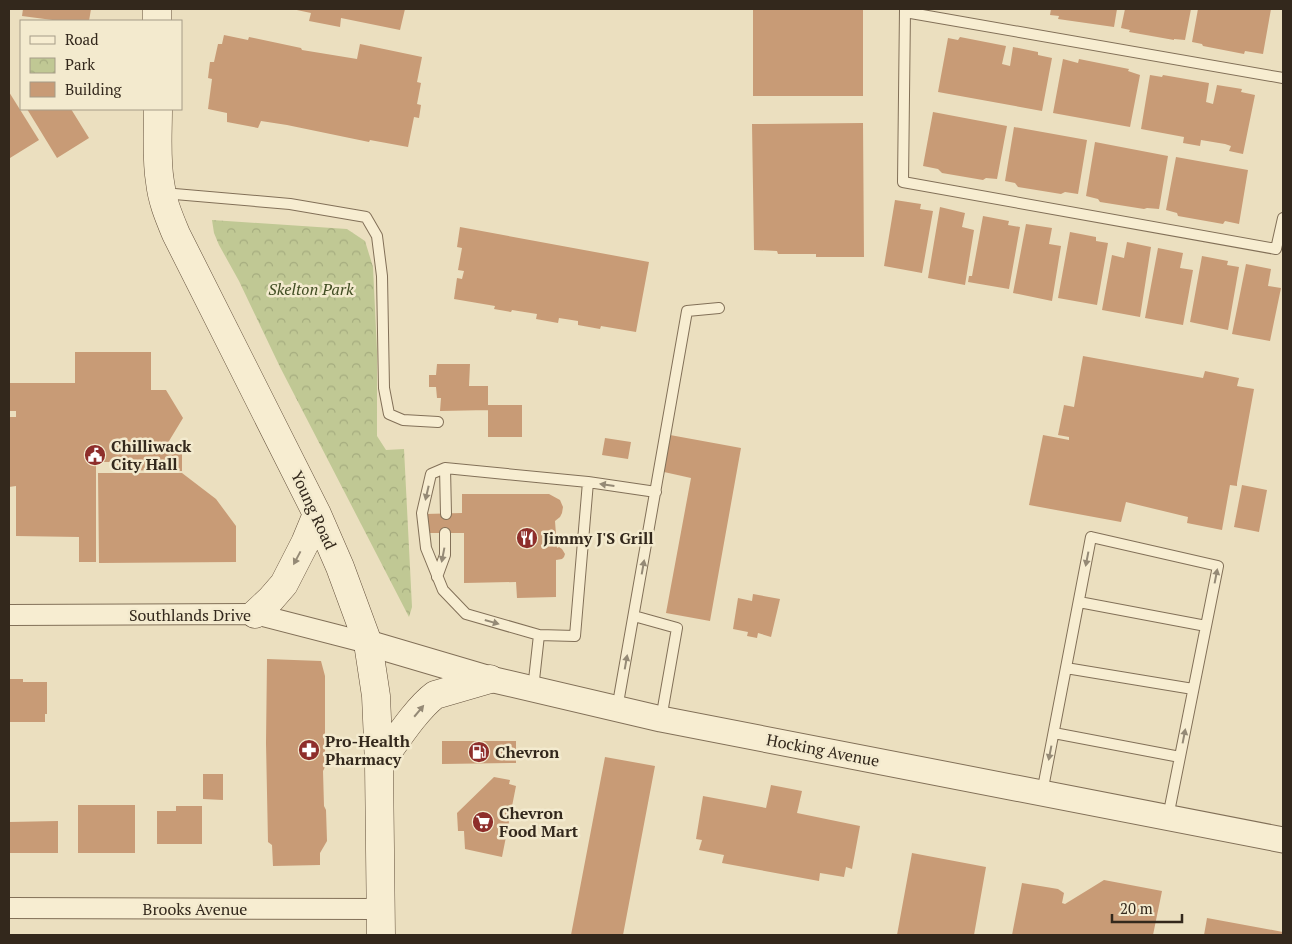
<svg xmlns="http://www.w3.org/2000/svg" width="1292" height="944" viewBox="0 0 1292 944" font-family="'PT Serif',serif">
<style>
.park{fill:url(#park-crowns)}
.building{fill:#c89b76}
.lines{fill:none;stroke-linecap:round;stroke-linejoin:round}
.service-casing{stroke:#827058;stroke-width:12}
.minor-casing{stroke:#827058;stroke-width:22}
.tertiary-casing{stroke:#827058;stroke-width:27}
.secondary-casing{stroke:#64513c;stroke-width:29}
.service{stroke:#f7edd1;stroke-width:10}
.minor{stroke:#f7edd1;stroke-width:20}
.tertiary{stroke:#f7edd1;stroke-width:25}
.secondary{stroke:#f7edd1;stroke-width:28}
.oneway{fill:#958a76}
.labels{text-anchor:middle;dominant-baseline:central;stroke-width:5;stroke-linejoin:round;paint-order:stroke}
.park-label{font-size:16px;font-style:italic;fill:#424e24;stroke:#f3eace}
.poi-label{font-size:16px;font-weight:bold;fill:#33281c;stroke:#f3eace;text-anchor:start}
.street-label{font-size:16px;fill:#33281c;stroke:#f3eace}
</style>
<defs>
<pattern id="park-crowns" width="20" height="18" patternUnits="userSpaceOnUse" patternTransform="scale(1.25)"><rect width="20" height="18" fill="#c0c894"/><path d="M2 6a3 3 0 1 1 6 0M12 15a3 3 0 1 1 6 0" fill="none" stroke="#a5ac7f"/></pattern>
</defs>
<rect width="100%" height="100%" fill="#ebdfbf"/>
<!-- park -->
<path class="park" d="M212,220L347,229L365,241L373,267L377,351V436L386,450L404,449L412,607L409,617L280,367L239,281L219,245L214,233Z"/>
<!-- building -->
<path class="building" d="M23,9H91L89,21H60L22,16Z
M292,9H405L400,30L341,18L340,27L309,21L311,13Z
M753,9H863V96H753Z
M1051,9H1117L1114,27L1058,19L1059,16L1050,15Z
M1125,9H1191L1185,40L1174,39V40L1129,32L1130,30L1121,28Z
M1198,9H1271L1263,54L1245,51L1244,54L1203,46L1202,44L1192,42Z
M224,35L248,40L249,37L254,38L301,48L302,50L357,59L360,44L422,57L417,82L421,83L417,104L421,105L419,118L414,117L408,147L370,140L369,142L287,125L261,121L258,128L227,122V113L208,109L212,79L208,78L210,62H214L218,44H222Z
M960,37L1006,46L1002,64L1010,66L1013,47L1038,52V55L1052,58L1042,111L938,92L948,38L958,40Z
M1063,59L1078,63L1079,59L1129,69L1128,71L1140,75L1130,127L1053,113Z
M1150,75L1162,77L1163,75L1209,83L1206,102L1213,104L1217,85L1242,89L1241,92L1255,95L1243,154L1229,151L1231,146L1225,144L1201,140L1200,146L1183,143L1184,137L1141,129Z
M9,92L39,140L10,158L9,157Z
M27,109H71L89,138L57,158Z
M933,112L1007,126L997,179L986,178L983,180L942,173L938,169L923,166Z
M863,123L864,257H816V254H778L777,251L754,250L752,124Z
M1014,127L1087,140L1078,194L1065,192L1061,194L1018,187L1015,183L1005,181Z
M1095,142L1168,156L1159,209L1147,208L1144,209L1100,202L1098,199L1086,196Z
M1176,157L1248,170L1239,224L1225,221L1223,224L1178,216L1177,213L1166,210Z
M895,200L921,204L920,209L933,211L922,273L884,266Z
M940,207L965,213L962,227L974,230L965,285L928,278Z
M983,216L1009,221L1008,225L1020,227L1009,289L968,282L969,276H972Z
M1026,224L1052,228L1049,244L1061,246L1052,301L1013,293Z
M460,227L649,262L636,332L601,326L600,329L578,325V321L559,318L558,323L536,319L537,314L512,310L511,312L494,309L495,306L454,299L457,278L462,279L464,271L458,270L462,248L457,247Z
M1070,232L1096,237V241L1108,243L1097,305L1058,298Z
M1127,242L1151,247L1140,317L1102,310L1112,255L1124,258Z
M1158,248L1183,253L1180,268L1193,270L1183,325L1145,318Z
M1202,256L1228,261L1227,265L1239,267L1228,330L1190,322Z
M1246,264L1271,269L1268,286L1281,288L1270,341L1232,334Z
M75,352H151V390H166L183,418L166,446V449H182V471L114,470V462H96V562H79V537L16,536V486L9,487V417H16V411H9V383H75Z
M1083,356L1203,378L1205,371L1239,378L1237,386L1254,389L1237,483V486L1230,485L1222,530L1187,523L1188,517L1126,502L1121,522L1029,505L1043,435L1069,440V437L1058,435L1064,405L1074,407Z
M437,364H470L469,386H488V410L440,411L441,398H437L436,387H429V375H436Z
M488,405H522V437H488Z
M670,435L741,448L710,621L666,613L691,478L664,472Z
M605,438L631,442L628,459L602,455Z
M98,473H182L216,499L236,526V562L99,563Z
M1242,485L1267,490L1259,532L1234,527Z
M462,494H549L560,500L563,507L562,513L560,517L555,521L557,548L559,547L562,549L565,554L564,557L562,559L556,560V597L517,598L516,582L464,583V533H426L425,514L462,513Z
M753,594L780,599L771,637L758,633L757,638L747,636L748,632L733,629L738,598L752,601Z
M267,659L321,661L325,676V767L323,771L324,806L326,810L327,841L320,853V865L273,866L272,845L268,842L266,743Z
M9,679H23V682H47V714H45V722H9Z
M442,741H516V763L442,764Z
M605,757L655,766L623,935H571Z
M203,774H223V800L203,799Z
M494,777L510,780L509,784L516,786L502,857L465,849L464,831H458L457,813Z
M771,785L802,791L797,813L860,826L852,869L846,867L844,877L820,873L819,881L722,863L724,855L699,850L702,840L696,839L703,796L766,808Z
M78,805H135V853H78Z
M176,806H202V844H157V811H176Z
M58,821V853H9V822Z
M912,853L986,867L974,935H897Z
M1104,880L1162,891L1153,935H1012L1022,883L1058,889L1064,893L1062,903L1065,904Z
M1207,918L1283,932V935H1204Z"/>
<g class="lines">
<!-- service casing -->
<g class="service-casing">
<path id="service" d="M905,9L903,182L1276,249L1283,218
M905,12L1283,78
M163,193L290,204L366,217L377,236L382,276L384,388L389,414L403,420L438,422
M445,468L446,514
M588,482L575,636L539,635L466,614L443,590L426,548L422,513L431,474L445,468L588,482L656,492
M437,577L445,555V533
M1079,602L1206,626
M634,616L677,628L661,719
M1066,668L1193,689
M533,689L539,635
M617,709L687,311L719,308
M1054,733L1180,757
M1042,793L1091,537L1218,566L1168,817"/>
</g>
<!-- minor casing -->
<g class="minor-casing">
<path id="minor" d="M9,615L255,614L368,643
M9,908L381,909"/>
</g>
<!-- tertiary casing -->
<g class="tertiary-casing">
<path id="tertiary" d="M368,643L490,679L661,719L1283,840"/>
</g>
<!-- secondary casing -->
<g class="secondary-casing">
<path id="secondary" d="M157,9V21
M158,109C158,133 156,159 160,182C162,201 169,217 176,234L317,514L340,567L368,643L376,696L379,764L381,935
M255,614L271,599L284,584L305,543L317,514
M379,764C394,744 416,709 435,695L490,679"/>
</g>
<!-- service -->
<use href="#service" class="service"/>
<!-- minor -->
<use href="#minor" class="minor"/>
<!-- tertiary -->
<use href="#tertiary" class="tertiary"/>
<!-- secondary -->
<use href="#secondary" class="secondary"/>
</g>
<!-- one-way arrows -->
<defs><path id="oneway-solid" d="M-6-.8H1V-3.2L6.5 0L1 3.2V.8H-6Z" transform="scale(1.25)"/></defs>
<g class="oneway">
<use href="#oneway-solid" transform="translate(607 485) rotate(-172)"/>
<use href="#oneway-solid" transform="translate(427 493) rotate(103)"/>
<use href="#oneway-solid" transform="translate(443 555) rotate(101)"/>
<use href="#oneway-solid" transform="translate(297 558) rotate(118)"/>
<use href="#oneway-solid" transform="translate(1087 559) rotate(101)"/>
<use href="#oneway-solid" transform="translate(643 567) rotate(-80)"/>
<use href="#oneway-solid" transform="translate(1216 576) rotate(-79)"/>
<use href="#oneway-solid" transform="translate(492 622) rotate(16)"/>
<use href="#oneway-solid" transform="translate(626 662) rotate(-80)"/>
<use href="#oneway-solid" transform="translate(419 711) rotate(-50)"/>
<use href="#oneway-solid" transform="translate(1184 736) rotate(-79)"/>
<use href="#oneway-solid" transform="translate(1050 753) rotate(101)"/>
</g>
<!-- icons -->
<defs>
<g id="civic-disc" transform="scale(1.125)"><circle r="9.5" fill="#8e2e2b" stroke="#f3eace"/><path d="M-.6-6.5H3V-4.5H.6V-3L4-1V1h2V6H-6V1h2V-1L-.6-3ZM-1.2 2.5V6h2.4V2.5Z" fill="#fff"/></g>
<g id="restaurant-disc" transform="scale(1.125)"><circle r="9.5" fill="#8e2e2b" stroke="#f3eace"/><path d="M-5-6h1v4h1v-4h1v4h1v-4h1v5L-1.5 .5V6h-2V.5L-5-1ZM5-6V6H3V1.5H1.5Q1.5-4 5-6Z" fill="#fff"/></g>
<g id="pharmacy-disc" transform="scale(1.125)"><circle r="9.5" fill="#8e2e2b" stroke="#f3eace"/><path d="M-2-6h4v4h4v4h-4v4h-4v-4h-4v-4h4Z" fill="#fff"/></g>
<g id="fuel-disc" transform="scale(1.125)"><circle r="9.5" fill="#8e2e2b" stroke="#f3eace"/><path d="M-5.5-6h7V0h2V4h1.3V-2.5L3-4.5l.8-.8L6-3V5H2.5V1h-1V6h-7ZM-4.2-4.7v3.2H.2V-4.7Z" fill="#fff"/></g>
<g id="supermarket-disc" transform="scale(1.125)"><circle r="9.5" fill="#8e2e2b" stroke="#f3eace"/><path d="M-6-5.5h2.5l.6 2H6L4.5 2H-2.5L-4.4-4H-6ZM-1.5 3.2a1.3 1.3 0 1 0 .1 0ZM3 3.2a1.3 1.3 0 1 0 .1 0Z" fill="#fff"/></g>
</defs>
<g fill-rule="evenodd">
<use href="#civic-disc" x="95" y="455"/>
<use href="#restaurant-disc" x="527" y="538"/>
<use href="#pharmacy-disc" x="309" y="750"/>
<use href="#fuel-disc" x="479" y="752"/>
<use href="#supermarket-disc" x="483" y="822"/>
</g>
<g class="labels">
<!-- park labels -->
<g class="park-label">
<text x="311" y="289">Skelton Park</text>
</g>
<!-- poi labels -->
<g class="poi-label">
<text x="111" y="446">Chilliwack<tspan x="111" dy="18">City Hall</tspan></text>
<text x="543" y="538">Jimmy J'S Grill</text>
<text x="325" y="741">Pro-Health<tspan x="325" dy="18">Pharmacy</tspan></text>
<text x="495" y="752">Chevron</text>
<text x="499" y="813">Chevron<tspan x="499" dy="18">Food Mart</tspan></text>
</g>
<!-- street labels -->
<g class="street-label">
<text transform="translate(314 510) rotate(65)">Young Road</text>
<text x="190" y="615">Southlands Drive</text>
<text transform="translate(823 750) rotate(11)">Hocking Avenue</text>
<text x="195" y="909">Brooks Avenue</text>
</g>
</g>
<!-- border -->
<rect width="1292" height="944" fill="none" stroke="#33281c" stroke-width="20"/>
<!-- legend -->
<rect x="20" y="20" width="162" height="90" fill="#f3eace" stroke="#a69c87"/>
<rect x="30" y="36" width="25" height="8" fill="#f7edd1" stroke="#a69c87"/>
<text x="65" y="45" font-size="15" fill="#33281c">Road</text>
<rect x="30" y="58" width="25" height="15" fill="url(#park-crowns)" stroke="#a69c87"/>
<text x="65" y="70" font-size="15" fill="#33281c">Park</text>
<rect x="30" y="82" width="25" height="15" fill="#c89b76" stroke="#a69c87"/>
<text x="65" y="95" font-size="15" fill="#33281c">Building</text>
<!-- scale -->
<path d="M1112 914v8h70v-8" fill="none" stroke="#33281c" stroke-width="2.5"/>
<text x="1120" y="914" font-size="15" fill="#33281c" stroke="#f3eace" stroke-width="4" paint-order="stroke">20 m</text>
</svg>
